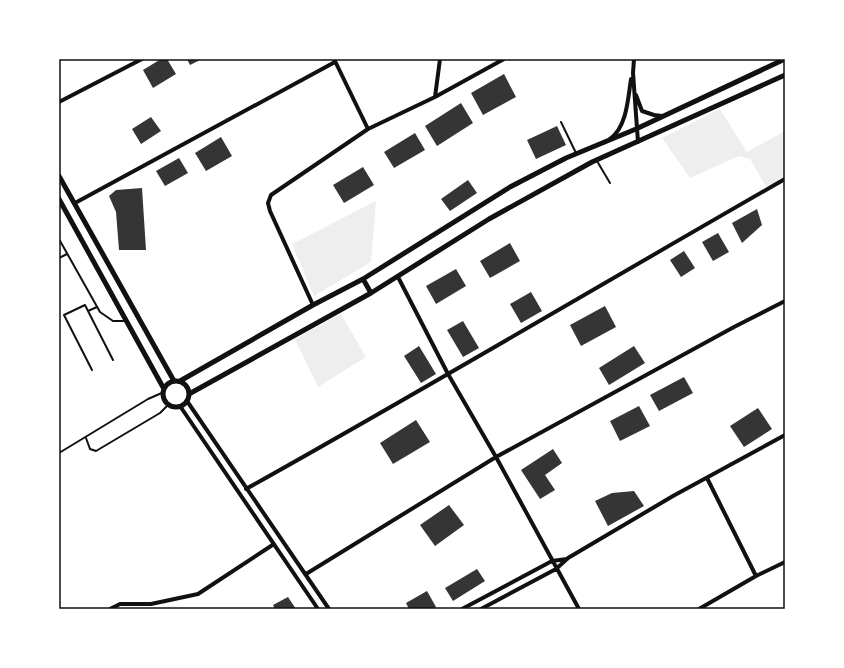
<svg xmlns="http://www.w3.org/2000/svg" width="844" height="668" viewBox="0 0 844 668" font-family="Arial,sans-serif">
<style>
.green{fill:#eee}
.building{fill:#353535}
.lines{fill:none;stroke-linecap:round;stroke-linejoin:round}
.service{stroke:#111;stroke-width:2}
.minor{stroke:#111;stroke-width:4}
.tertiary{stroke:#111;stroke-width:5}
.neatline{fill:none;stroke:#111;stroke-width:1.5}
</style>
<rect width="100%" height="100%" fill="#fff"/>
<!-- green -->
<path class="green" d="M720,109L747,152L785,131V180L768,190L750,159L739,156L690,178L662,138Z
M376,201L371,262L314,296L292,244Z
M341,314L366,357L318,387L295,339Z"/>
<!-- building -->
<path class="building" d="M161,59H167L176,74L153,88L143,70Z
M187,59H202L190,65Z
M504,74L516,97L483,115L471,93Z
M461,103L473,123L437,146L425,126Z
M151,117L161,131L141,144L132,129Z
M557,126L566,145L536,159L527,140Z
M415,133L425,150L394,168L384,152Z
M221,137L232,156L206,171L195,153Z
M179,158L188,173L165,186L156,171Z
M363,167L374,185L344,203L333,185Z
M468,180L477,193L450,211L441,199Z
M142,188L146,250H119L116,212L109,196L116,190Z
M757,209L762,225L742,243L732,223Z
M718,233L729,252L713,261L702,242Z
M510,243L520,261L490,278L480,261Z
M684,251L695,268L681,277L670,260Z
M456,269L466,286L436,304L426,286Z
M531,292L542,311L521,323L510,304Z
M605,306L616,327L581,346L570,325Z
M463,321L479,348L463,357L447,330Z
M419,346L436,374L421,383L404,356Z
M634,346L645,363L609,385L599,368Z
M684,377L693,393L659,411L650,395Z
M639,406L650,426L620,441L610,421Z
M758,408L772,429L744,447L730,426Z
M416,420L430,442L393,464L380,443Z
M553,449L562,463L545,475L555,490L540,499L521,470Z
M634,491L644,506L608,526L595,501L612,493Z
M449,505L464,525L435,546L420,525Z
M477,569L485,581L453,601L445,588Z
M427,591L436,607L434,609H409L406,603Z
M288,597L296,609H275L273,605Z"/>
<g class="lines">
<!-- service -->
<path class="service" d="M561,122L576,153
M597,161L610,183
M59,239L100,312L113,321H126
M59,258L67,254
M88,311L113,360
M92,370L64,315L85,305L88,311L97,307
M86,438L90,449L96,451L160,413L169,404
M59,453L148,399L164,392"/>
<!-- minor -->
<path class="minor" d="M334,59L368,129
M634,59L633,73L638,142
M636,95L642,111L654,115L662,116
M435,97L440,59
M59,102L142,59
M610,139C627,127 628,98 631,79
M75,203L335,62
M398,277L448,374L496,457L579,609
M313,305L270,211L268,203L271,195L368,129L435,97L504,59
M187,401L329,609
M180,406L318,609
M707,478L756,576
M246,489C427,388 605,282 785,179
M306,574L496,457L734,327L785,301
M110,609L120,604H151L198,594L274,544
M462,609L552,561L567,559
M481,609L556,569L568,558L673,496L785,435
M699,609L756,576L785,562"/>
<!-- tertiary -->
<path class="tertiary" d="M59,176L174,381
M59,199L164,389
M363,279L371,293
M180,381L313,305L363,279L510,187L566,158L636,129L785,59
M163 394a13 13 0 1 1 26 0a13 13 0 1 1-26 0Z
M189,394L371,293L489,219L592,162L785,75"/>
</g>
<!-- border -->
<rect width="844" height="668" fill="none" stroke="#ffffff" stroke-width="120"/>
<rect x="60" y="60" width="724" height="548" class="neatline"/>
</svg>
